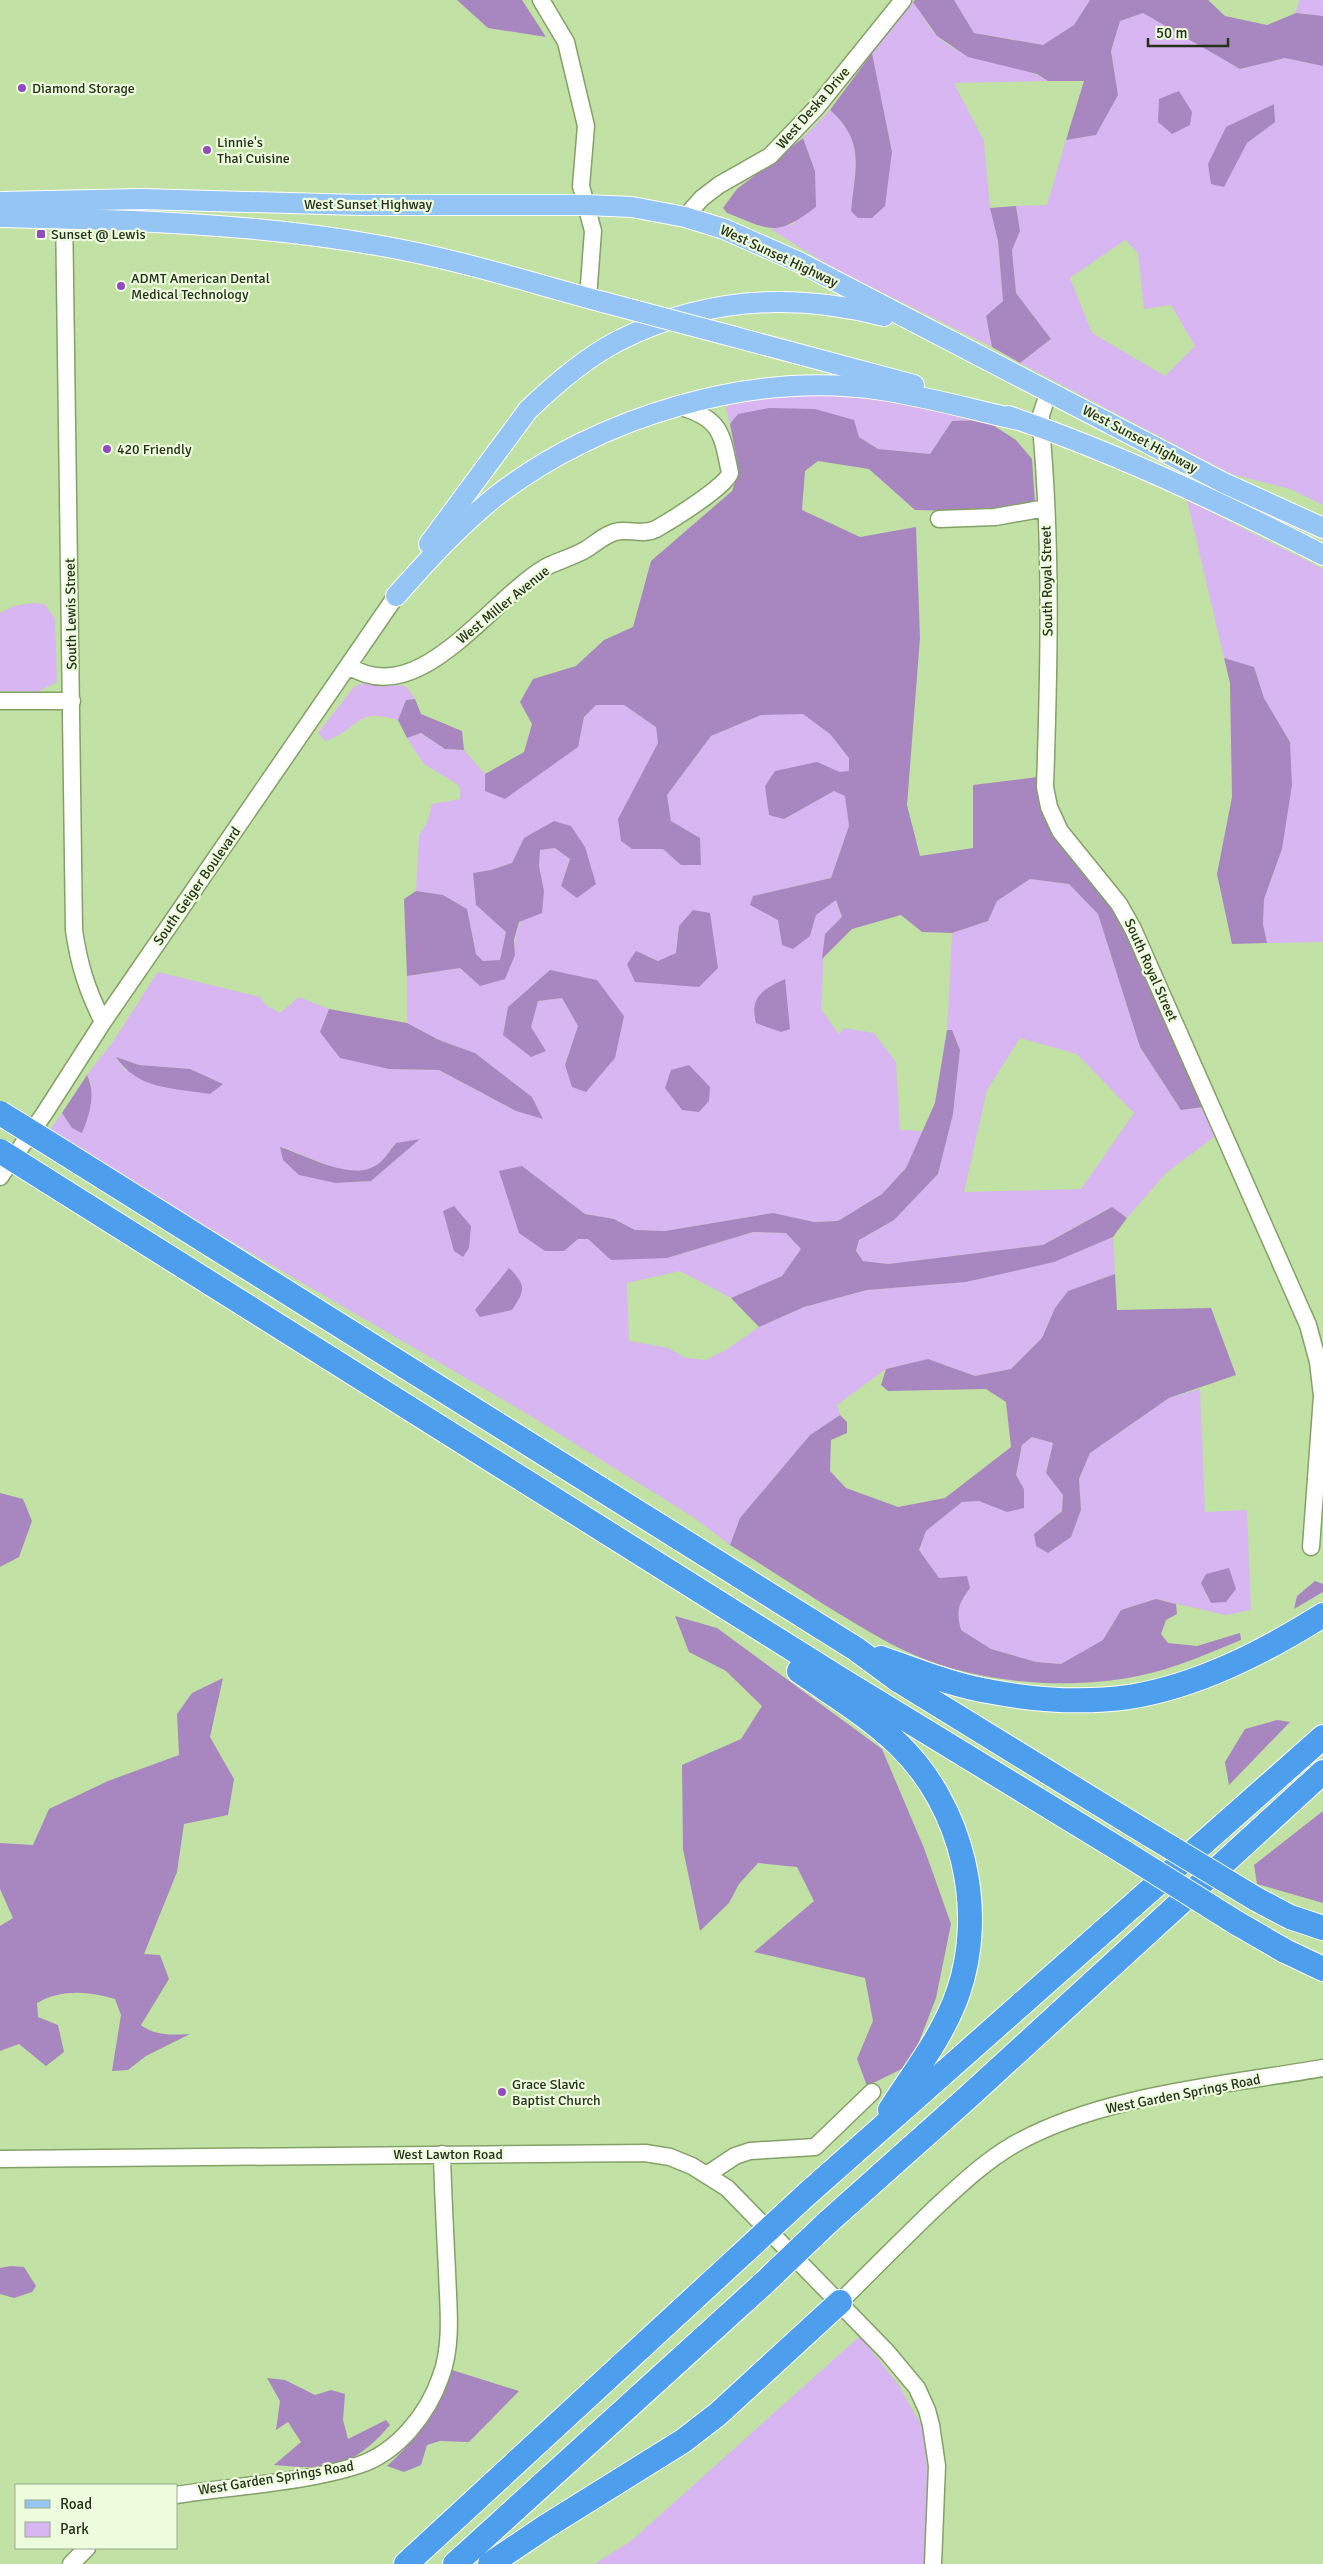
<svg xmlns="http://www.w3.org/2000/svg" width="1323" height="2564" viewBox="0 0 1323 2564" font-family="Signika,sans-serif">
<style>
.green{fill:#d8b6f1;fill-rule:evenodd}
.forest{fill:#a887c0}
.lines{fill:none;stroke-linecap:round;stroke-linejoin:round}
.minor-casing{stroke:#84a167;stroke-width:19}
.major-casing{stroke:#fff;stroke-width:22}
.highway-casing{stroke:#fff;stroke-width:26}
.minor{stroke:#fff;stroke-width:16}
.major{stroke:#94c5f5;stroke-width:20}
.highway{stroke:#4d9fee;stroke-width:24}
.major-bridge-casing{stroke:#fff;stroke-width:22;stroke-linecap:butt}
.highway-bridge-casing{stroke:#fff;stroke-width:26;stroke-linecap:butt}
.major-bridge{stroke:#94c5f5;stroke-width:20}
.highway-bridge{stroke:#4d9fee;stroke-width:24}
.poi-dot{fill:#924bbf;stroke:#ecfcdd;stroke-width:2}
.labels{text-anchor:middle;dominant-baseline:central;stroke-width:4.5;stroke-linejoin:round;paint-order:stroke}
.poi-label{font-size:14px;fill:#253119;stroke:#ecfcdd;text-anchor:start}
.street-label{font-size:14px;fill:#253119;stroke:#ecfcdd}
</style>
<rect width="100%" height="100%" fill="#c2e1a4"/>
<!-- green -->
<path class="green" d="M954,0H1090L1074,25L1044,45L974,33Z
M1299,0H1323V16L1296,13Z
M913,2C921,12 928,28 938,37C969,66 1014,59 1048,81L954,83L984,141L990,208L998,241L1003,301L986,316L992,347L837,270L770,229L794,224L815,171L803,138L830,110C866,142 855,168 851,211L892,152L872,53Z
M1143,13L1240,69L1285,58L1323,66V505L1290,489L1231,474L1020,363L1051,339L1016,293L1012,249L1020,231L1016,206L1047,205L1066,140L1096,135L1118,95L1111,51L1120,21ZM1274,104L1275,122L1247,143ZM1125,240L1138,253L1144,309L1171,305L1195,346L1165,376L1092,333L1070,278Z
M792,393L861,394L985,420L952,421L930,454L878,449L859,437L738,414L730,424L726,408L732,400Z
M1187,500L1323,569V942L1267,943L1263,924L1264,899L1282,849L1290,742L1264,698L1254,667L1224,658Z
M33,603L44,604L55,618L57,682L37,692L0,691V613L14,606Z
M364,683L406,686L415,699L406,700L398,720C352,707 362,729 325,741L318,733L354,687Z
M596,705H624L656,727L658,743L619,819L632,849H663L681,865H701L700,838L671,821L667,795L711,736L761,715L803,713L830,734L849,758L850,771L840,773L817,762L784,819L834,791L846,796L849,826L831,878L753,896L778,920L782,945L810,936L816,915L836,900L842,917L825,934L821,1009L839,1034L844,1028L874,1033L896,1062L900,1130L923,1131L906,1168L882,1194L838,1221L814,1222L773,1213L665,1231L635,1230L614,1219L585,1214L522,1166L564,1251L578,1239H588L667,1258L753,1232L786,1233L801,1249L782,1276L731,1298L680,1271L627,1283L629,1341L668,1348L686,1358L706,1360L726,1350L759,1327L804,1307L867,1290L966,1282L1053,1262L1113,1237L1115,1274L1068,1291L1055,1308L1042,1338L1011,1369L975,1376L928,1359L886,1369L837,1405L840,1415L810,1435L740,1518L730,1545L693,1517L524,1412L47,1134L62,1113L72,1128L92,1084L87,1075L112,1043L158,972L260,997L267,1006L280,1013L299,997L329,1009L320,1033L389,1069L439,1070L516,1111L542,1118L532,1097L475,1053L439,1040L407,1023V976L460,968L480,986L515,955C514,922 525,915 544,891L539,867L540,850L555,848L570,859L561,886L585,847L524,838L512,863L491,870L473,873L476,905L506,932L500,961H483L476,954L467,909L443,895L416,891L419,835L427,823L432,804L460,799V786L424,764L407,738L420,733L445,749L464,750L485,774V791L578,747L584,717ZM679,926L699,987L636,952L659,961L676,953ZM550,970L615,1058L565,1065L578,1026L562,998L538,1001L531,1027L503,1035L508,1007ZM116,1057L139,1065L190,1069L223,1084L125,1070ZM419,1140L371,1181L336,1183L281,1147C308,1154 352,1185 378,1164C385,1159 390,1150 396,1143Z
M1030,879L1069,884L1098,914L1140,1047L1181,1110L1203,1107L1214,1137L1166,1173L1127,1218L1111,1207L1043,1245L888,1264L863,1261L856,1251L859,1240L894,1220L938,1174L953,1114L960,1050L952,1030H947L952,933L988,921L997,901ZM1020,1038L1077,1054L1134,1113L1081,1189L964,1192L987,1090Z
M1200,1389L1205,1512L1247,1510L1251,1610L1226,1615L1156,1599L1121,1610L1103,1640L1062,1664L1036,1662L991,1649L961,1630C956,1610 958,1605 970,1588L939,1578L919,1550L926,1531L962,1502L979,1500L1007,1512L1024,1489L1016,1475L1022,1445L1032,1437L1053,1443L1046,1473L1063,1495L1062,1510L1034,1534L1048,1553L1071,1537L1081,1510L1079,1479L1090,1453L1169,1398ZM1206,1574L1211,1603L1201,1583Z
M860,2336L898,2384L923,2428L927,2470L925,2564H594L631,2541Z"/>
<!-- forest -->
<path class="forest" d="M457,0H522L546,37L488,28Z
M915,0H954L974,33L1043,45L1074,25L1090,0H1208L1225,16L1267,25L1296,13L1323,16V66L1285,58L1240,69L1143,13L1120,21L1111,51L1118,95L1096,135L1066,140L1084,81H1048L1037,74L968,57L937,36L913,2Z
M872,53L892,152L885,206L872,218H858L851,211C855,168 866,142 830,110Z
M1179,91L1192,112L1190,125L1172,134L1158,122L1159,99Z
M1274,104L1275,122L1247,143L1224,187L1211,184L1208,164L1226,127Z
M803,138L815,171L816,207C775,238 771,230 727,213L723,208L737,189Z
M1016,206L1020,231L1012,250L1016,293L1051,339L1020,363L992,347L986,316L1003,301L998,241L990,208Z
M769,408L815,409L854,420L859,437L878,449L930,454L952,421L985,420L1016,440L1032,459L1035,504L995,512L915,510L869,469L818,461L805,471L802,510L860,537L916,527L920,638L907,805L920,856L973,848V785L1038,777L1044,811L1118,912L1203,1107L1181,1110L1140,1047L1098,914L1069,884L1030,879L997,901L988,921L952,933L922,932L901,915L852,929L822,959L825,934L842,917L836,900L816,915L810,936L793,949L782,945L778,920L750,905L753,896L831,878L849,826L845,796L834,791L784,819L769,815L765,786L775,771L817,762L840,772L849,771V758L830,734L803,714L761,715L711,736L667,795L671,821L700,838L701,865H681L663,849H632L621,841L618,819L658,743L656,727L624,705H596L584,717L578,747L505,799L485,791V774L524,752L532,724L520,702L533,679L576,666L604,640L633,627L651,561L732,491L739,471L730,424L738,414Z
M1224,658L1254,667L1264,698L1290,742L1292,785L1282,849L1264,899L1263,924L1267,943L1232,944L1217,874L1232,797L1230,683Z
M415,699L421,714L462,731L464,750L445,749L421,733L407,738L398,720L406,700Z
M554,821L571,826L585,847L596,884L577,898L561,886L570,859L555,848L540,850L539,866L544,891L542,913L519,922L514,940L515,955L505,979L480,986L460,968L407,976L404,899L416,891L443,895L467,909L476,954L483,961L500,960L506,932L476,905L473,873L491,870L512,863L524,838Z
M693,910L710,913L718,968L699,987L635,982L627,964L636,951L658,961L676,953L679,926Z
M550,970L597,980L624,1016L615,1058L586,1092L572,1087L565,1065L578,1026L562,998L538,1001L531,1027L546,1051L531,1057L503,1035L508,1007Z
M785,979L790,1029L781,1032L756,1023C749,996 764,989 785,979Z
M329,1009L407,1023L439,1040L475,1053L532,1097L543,1119L516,1111L439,1070L389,1069L340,1058L320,1032Z
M947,1030H952L960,1050L953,1114L938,1174L894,1220L859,1240L856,1251L863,1261L888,1264L1043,1245L1112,1207L1127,1218L1113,1237L1054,1262L966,1282L867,1290L804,1307L759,1327L731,1298L782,1276L801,1249L786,1233L753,1232L667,1258L611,1260L588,1239H578L564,1251H545L519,1233L499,1171L522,1166L585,1214L614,1219L635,1230L665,1231L773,1213L814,1222L838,1221L882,1194L906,1168L935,1103Z
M116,1057L139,1065L190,1069L223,1084L210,1094C174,1088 138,1090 116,1057Z
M689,1065L710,1087L709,1101L699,1112L682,1110L665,1088L671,1070Z
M87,1075C96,1092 90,1115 82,1133L72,1128L62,1113Z
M420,1139L371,1181L336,1183L299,1175L283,1160L280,1147C306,1155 353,1183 378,1164C385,1159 390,1150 396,1143Z
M454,1206L471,1226L469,1248L463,1257L454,1251L443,1211Z
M509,1268C527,1286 525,1290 512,1310L480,1317L475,1310Z
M1115,1274L1117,1310L1211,1308L1236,1375L1169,1398L1090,1453L1079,1479L1081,1510L1071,1537L1048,1553L1036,1546L1034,1534L1062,1511L1063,1495L1046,1473L1053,1443L1032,1437L1022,1445L1016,1475L1024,1489V1508L1007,1512L979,1501L962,1502L926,1531L919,1550L939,1578L967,1576L970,1588C958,1605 956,1610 961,1630L991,1649L1036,1662L1061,1664L1103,1640L1121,1610L1156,1599L1176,1604L1177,1614L1166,1620L1161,1634L1168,1643L1197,1646L1240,1633L1241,1640C1207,1654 1173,1669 1138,1676C1059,1692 962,1682 891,1644C836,1614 784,1578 730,1545L740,1518L810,1435L840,1415L847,1422V1433L831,1440L830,1471L846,1488L898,1507L945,1498L1011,1447L1006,1402L986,1389L888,1391L881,1385L886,1369L928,1359L975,1376L1011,1369L1042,1338L1055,1308L1068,1291Z
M0,1493L23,1499L32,1521L19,1557L0,1567Z
M1229,1568L1236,1589L1226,1602L1211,1603L1201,1583L1206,1574Z
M1315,1581L1323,1584V1592L1294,1609L1297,1596Z
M675,1616L717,1628L882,1749L924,1848L951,1924L936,1998L910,2065L867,2086L857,2059L873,2021L865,1978L754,1952L814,1901L797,1867L758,1863L739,1884L729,1903L700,1931L683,1849L682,1765L741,1739L762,1706L726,1671L689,1652Z
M223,1678L210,1737L234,1779L228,1815L184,1824L177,1872L144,1954L160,1955L169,1979L141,2025C155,2036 173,2035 190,2034L146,2056L128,2070L112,2071L121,2015L115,1999C89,1991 61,1989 37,2003L38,2017L58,2025L64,2052L46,2066L19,2044L0,2051V1926L13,1918L0,1889V1843L33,1845L49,1809L108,1781L179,1755L177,1714L192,1693Z
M1277,1720L1290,1722L1229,1785L1225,1762L1245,1729Z
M1323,1811V1903L1257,1884L1254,1865Z
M11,2266L24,2267L36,2286L32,2292L14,2298L0,2294V2268Z
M452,2370L519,2391L469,2442L440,2441L427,2445L421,2465L404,2472L387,2466C422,2434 435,2414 452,2370Z
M267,2378L285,2380L315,2395L331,2390L345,2394L343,2420L348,2439L386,2420L390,2425C352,2469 329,2470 274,2465L301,2442L288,2422L276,2430L280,2401Z"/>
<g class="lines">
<!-- minor casing -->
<g class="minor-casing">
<path id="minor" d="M541,0L566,42L586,126L581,186L593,231L588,298
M64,208L74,930C79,965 87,990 103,1022
M685,217L702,198L719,185L770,156L816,108L903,0
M1049,391L1041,415V427C1052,547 1049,668 1045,787L1049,807L1060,831L1119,904L1133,929L1308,1325L1318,1362L1322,1396L1311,1547
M939,519L995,517L1046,508
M349,666C421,713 494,593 550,565C562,560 574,556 585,550C595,544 604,535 615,532C628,528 642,536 656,529C670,521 727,486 730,473C722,435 722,419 681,407
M0,701H72
M0,1177L44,1114L103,1022L396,596
M0,2159L645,2153L670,2157L692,2166L727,2188L887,2352L917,2388L927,2410L931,2425L937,2466L933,2564
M708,2174L735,2156L750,2151L815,2147L872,2092
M840,2302C871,2271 902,2240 934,2209C959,2186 984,2162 1013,2145C1100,2095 1225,2085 1323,2068
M176,2495C234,2486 304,2483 359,2465C398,2452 428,2414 441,2376C453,2344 448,2304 447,2271C445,2232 443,2193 442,2154
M71,2564L87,2548"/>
</g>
<!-- major casing -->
<g class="major-casing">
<path id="major" d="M0,202L141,199L360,205H586L632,207L685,217L724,229L801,263L1224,483L1323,528
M0,217C125,220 253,223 376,245C454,258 528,282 603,302
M735,337L914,385
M1008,416C1117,453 1221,502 1323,555
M429,544L528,410C554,385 585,358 618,341C703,298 793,292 884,316
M396,596C427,561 458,527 495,497C597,417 752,370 882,390C928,397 974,410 1019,420"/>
</g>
<!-- highway casing -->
<g class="highway-casing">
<path id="highway" d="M63,1152L856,1649L898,1680L1137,1827
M46,1180L845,1682L1122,1851
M881,1658C918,1671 954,1686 993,1692C1036,1700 1085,1703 1129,1697C1198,1686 1264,1652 1323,1615
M799,1671C832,1694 869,1716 899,1745C962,1806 987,1909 958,1993C943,2036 914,2072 890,2110
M1256,1899L1290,1917L1323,1928
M1235,1922L1285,1951L1323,1969
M807,2194L1323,1737
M828,2222L967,2098L1323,1772
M406,2564L740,2256
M455,2564L763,2284
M490,2564L545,2527L683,2441L718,2414L840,2302"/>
</g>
<!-- minor -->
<use href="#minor" class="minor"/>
<!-- major -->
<use href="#major" class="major"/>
<!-- highway -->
<use href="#highway" class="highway"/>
<!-- major-bridge casing -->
<g class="major-bridge-casing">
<path id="major-bridge" d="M603,302L735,337"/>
</g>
<!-- highway-bridge casing -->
<g class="highway-bridge-casing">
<path id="highway-bridge" d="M0,1113L63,1152
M0,1151L46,1180
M1137,1827L1256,1899
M1122,1851L1235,1922
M740,2256L807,2194
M763,2284L828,2222"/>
</g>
<!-- major-bridge -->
<use href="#major-bridge" class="major-bridge"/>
<!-- highway-bridge -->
<use href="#highway-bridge" class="highway-bridge"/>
</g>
<!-- markers -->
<g class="poi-dot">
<circle cx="22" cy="88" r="5"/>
<circle cx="207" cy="150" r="5"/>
<rect x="36" y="229" width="10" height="10" rx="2.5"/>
<circle cx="121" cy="286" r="5"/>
<circle cx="107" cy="449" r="5"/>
<circle cx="502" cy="2092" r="5"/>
</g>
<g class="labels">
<!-- poi labels -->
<g class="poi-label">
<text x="32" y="88">Diamond Storage</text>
<text x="217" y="142">Linnie's<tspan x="217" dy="16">Thai Cuisine</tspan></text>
<text x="51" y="234">Sunset @ Lewis</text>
<text x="131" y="278">ADMT American Dental<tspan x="131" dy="16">Medical Technology</tspan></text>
<text x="117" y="449">420 Friendly</text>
<text x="512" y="2084">Grace Slavic<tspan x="512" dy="16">Baptist Church</tspan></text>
</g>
<!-- street labels -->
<g class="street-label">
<text transform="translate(813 108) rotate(-49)">West Deska Drive</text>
<text x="368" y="204">West Sunset Highway</text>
<text transform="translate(779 256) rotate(25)">West Sunset Highway</text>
<text transform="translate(1140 439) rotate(28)">West Sunset Highway</text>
<text transform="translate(1047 581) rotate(-91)">South Royal Street</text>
<text transform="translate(503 605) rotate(-39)">West Miller Avenue</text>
<text transform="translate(71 614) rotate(-91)">South Lewis Street</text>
<text transform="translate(197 886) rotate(-55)">South Geiger Boulevard</text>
<text transform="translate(1151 970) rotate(66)">South Royal Street</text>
<text transform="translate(1183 2094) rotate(-11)">West Garden Springs Road</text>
<text x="448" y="2154">West Lawton Road</text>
<text transform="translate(276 2478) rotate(-9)">West Garden Springs Road</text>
</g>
</g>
<!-- legend -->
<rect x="15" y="2484" width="162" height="65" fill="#ecfcdd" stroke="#9cab8f"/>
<rect x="25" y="2500" width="25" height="8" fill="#94c5f5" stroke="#9cab8f"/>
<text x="60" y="2509" font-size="15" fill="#253119">Road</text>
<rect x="25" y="2522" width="25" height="15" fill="#d8b6f1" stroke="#9cab8f"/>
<text x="60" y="2534" font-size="15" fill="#253119">Park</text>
<!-- scale -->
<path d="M1148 38v8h80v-8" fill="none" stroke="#253119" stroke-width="2.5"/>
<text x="1156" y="38" font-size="15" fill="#253119" stroke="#ecfcdd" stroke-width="4" paint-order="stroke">50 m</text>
</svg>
